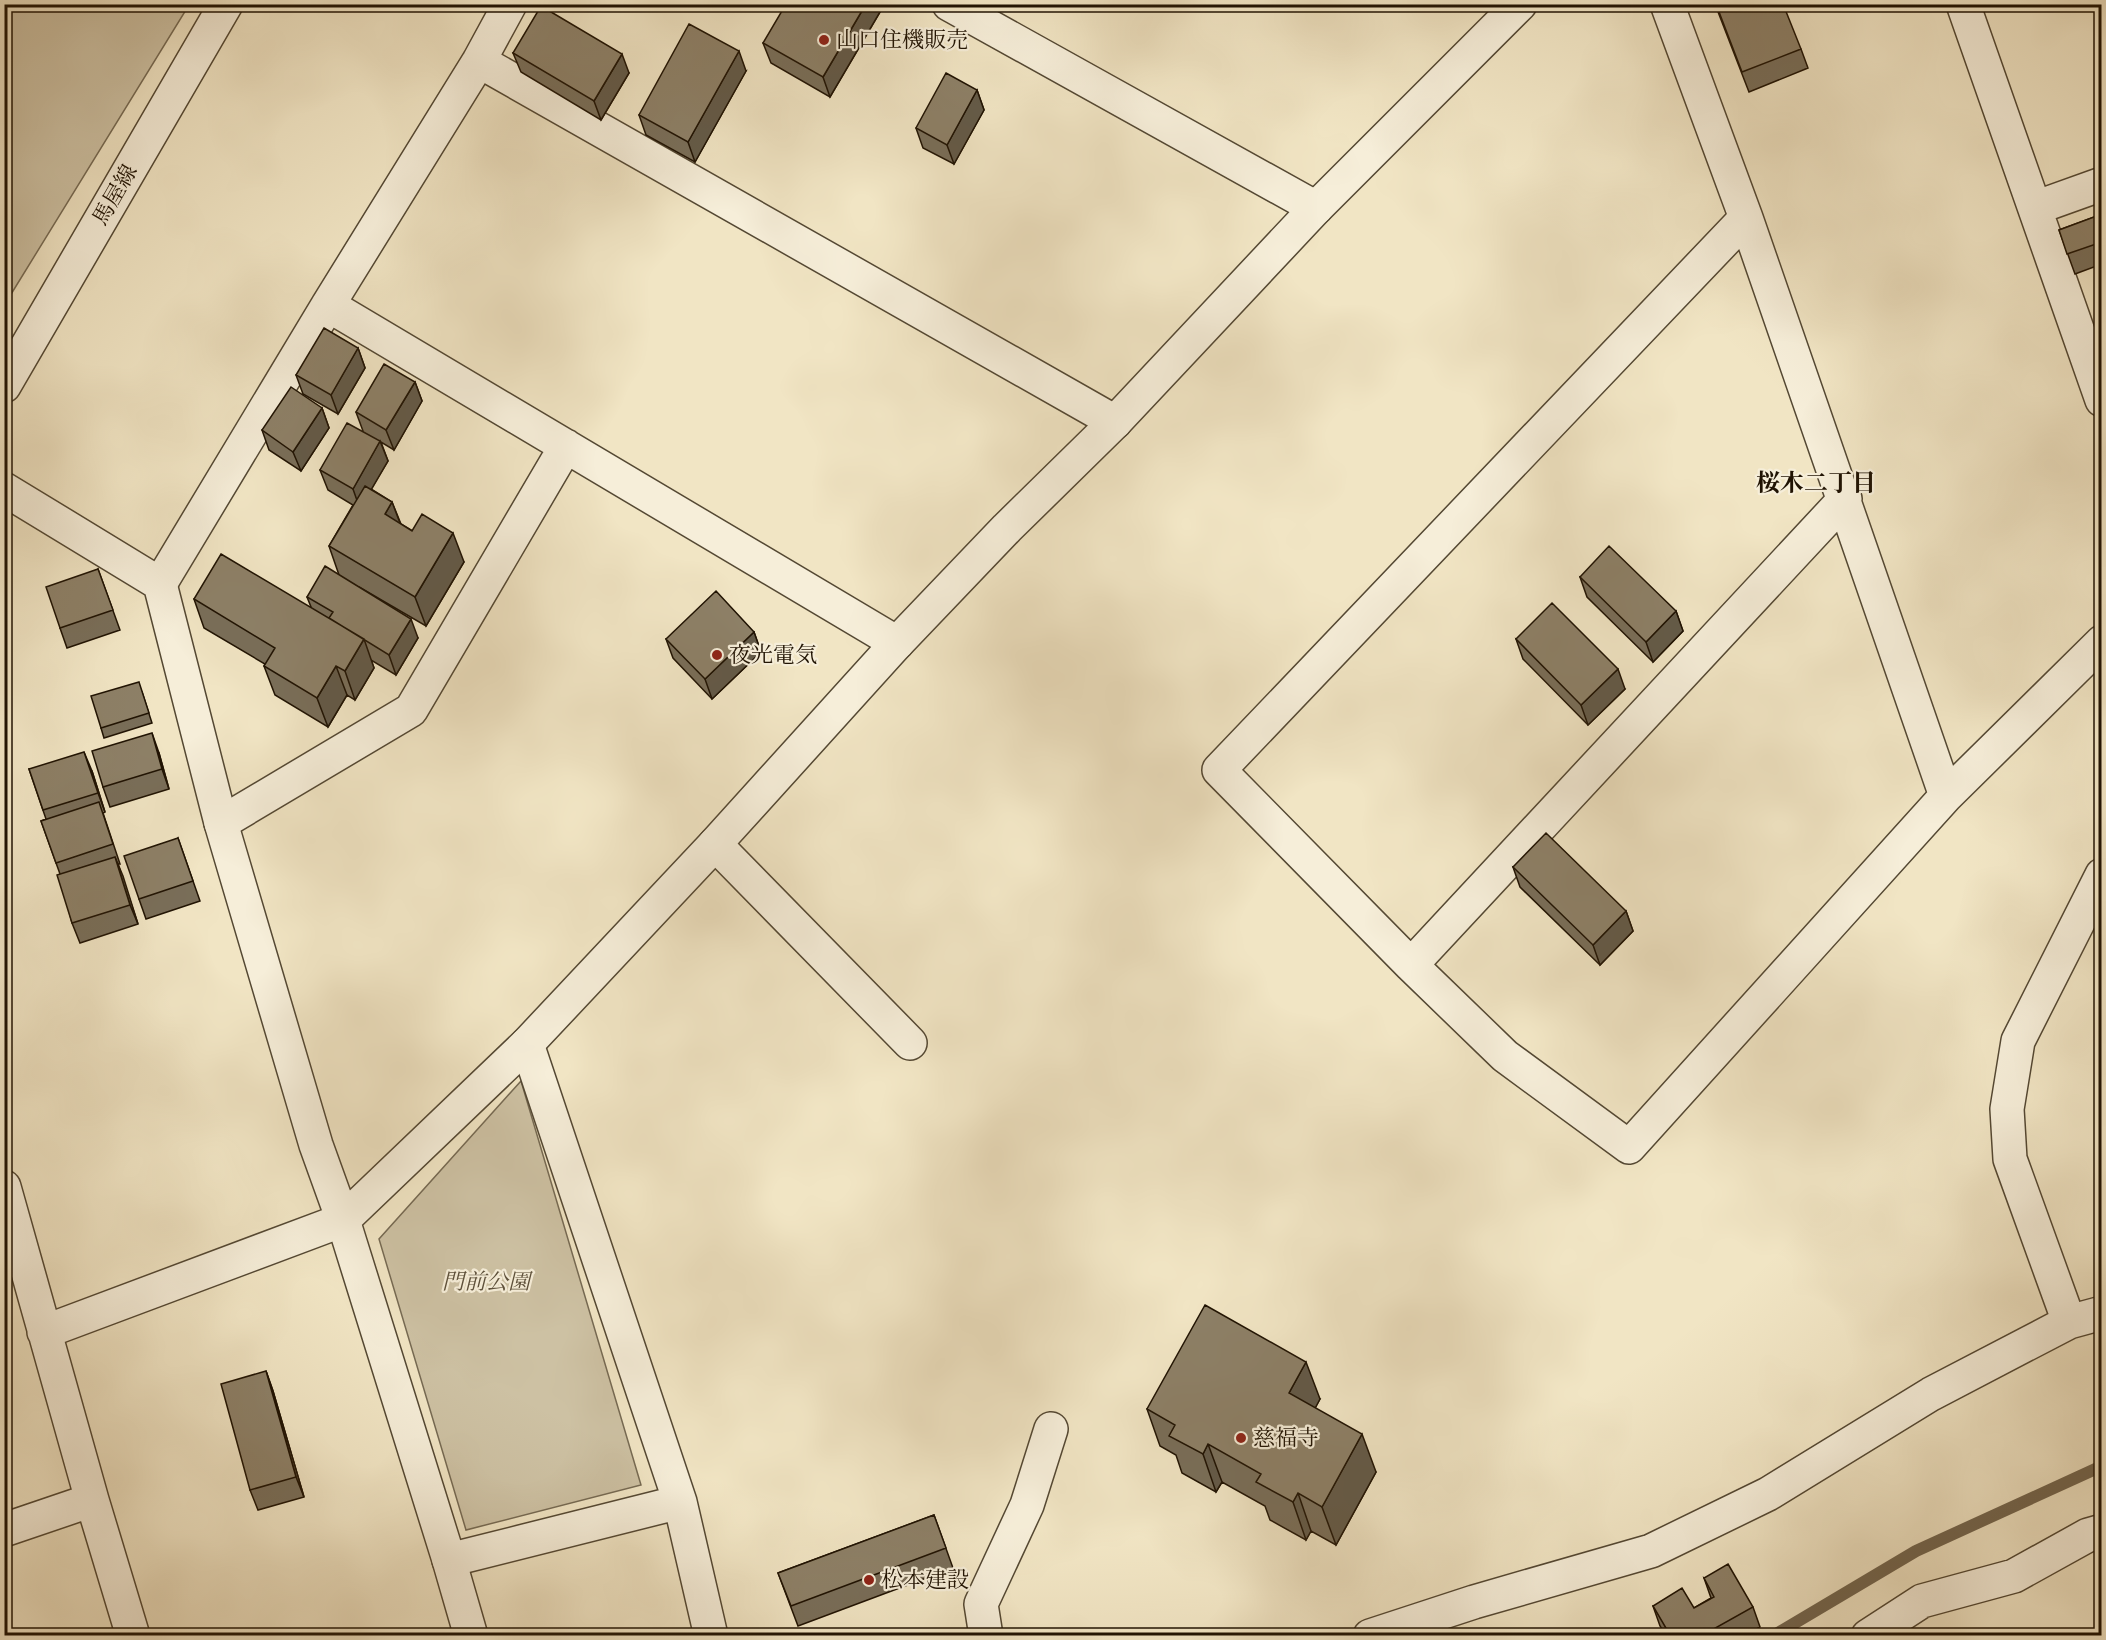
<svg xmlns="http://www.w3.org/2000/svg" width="2106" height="1640" viewBox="0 0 2106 1640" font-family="'IM FELL French Canon','Noto Serif JP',serif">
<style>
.green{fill:#cdc1a3;stroke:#766a53;stroke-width:1.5}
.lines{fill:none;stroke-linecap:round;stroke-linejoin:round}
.stream{stroke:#73664f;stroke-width:12}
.minor-casing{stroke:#544833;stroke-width:36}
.tertiary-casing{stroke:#544833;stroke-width:36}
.minor{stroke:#f6eed9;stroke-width:33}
.tertiary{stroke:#f6eed9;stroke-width:33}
.wall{fill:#796e59;stroke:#201303;stroke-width:1.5}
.shaded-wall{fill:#635a48;stroke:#201303;stroke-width:1.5}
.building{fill:#8d8067;stroke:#201303;stroke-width:1.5}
.poi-dot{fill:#8f2418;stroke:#f6eed9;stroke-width:2}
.labels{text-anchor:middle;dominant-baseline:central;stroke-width:4.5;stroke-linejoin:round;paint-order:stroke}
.poi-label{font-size:22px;fill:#201303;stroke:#f6eed9;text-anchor:start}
.street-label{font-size:22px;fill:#201303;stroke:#f6eed9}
.park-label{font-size:22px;font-style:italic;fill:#5d503b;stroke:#f6eed9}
.neighbourhood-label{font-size:24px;font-weight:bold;fill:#201303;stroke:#f6eed9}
</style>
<rect width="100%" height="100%" fill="#f1e5c4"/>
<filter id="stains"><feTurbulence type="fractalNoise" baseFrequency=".00333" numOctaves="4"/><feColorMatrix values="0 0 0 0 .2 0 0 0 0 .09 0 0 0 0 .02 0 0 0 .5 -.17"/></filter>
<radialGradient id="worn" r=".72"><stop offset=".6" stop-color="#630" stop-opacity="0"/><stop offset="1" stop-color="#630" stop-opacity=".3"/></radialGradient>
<!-- green -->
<path class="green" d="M5,4L189,5L5,304L4,5Z
M521,1081L641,1485L466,1530L379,1239Z"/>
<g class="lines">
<!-- stream -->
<path class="stream" d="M1773,1636L1916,1551L2102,1466"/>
<!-- minor casing -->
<g class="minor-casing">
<path id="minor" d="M949,4L1316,208
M1667,4L1746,218L1946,796
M1963,4L2102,400
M479,61L1115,422
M2035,208L2102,184
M1746,218L1219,770L1411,965L1505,1056L1629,1147L1946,796L2102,642
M328,305L897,643
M160,584L328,305L479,61L510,4
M221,823L411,710L566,446
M715,844L910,1043
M1411,965L1845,499
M527,1044L680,1502L711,1636
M4,1187L92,1500L133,1636
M2069,1322L2010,1159L2007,1109L2018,1041L2102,875
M44,1332L343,1220
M4,1530L92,1500
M449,1560L680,1502
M986,1636L981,1604L1027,1505L1051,1429
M1370,1636L1474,1602L1651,1551L1768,1494L1931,1394L2069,1322L2102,1313
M1868,1636L1922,1601L2014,1576L2088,1535L2102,1531"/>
</g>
<!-- tertiary casing -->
<g class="tertiary-casing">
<path id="tertiary" d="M4,386L226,4
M4,489L160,584L221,823L316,1145L343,1220L449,1560L471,1636
M343,1220L527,1044L715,844L897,643L1007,528L1115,422L1316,208L1520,4"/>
</g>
<!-- minor -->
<use href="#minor" class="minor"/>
<!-- tertiary -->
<use href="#tertiary" class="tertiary"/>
</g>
<!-- wall -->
<path class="wall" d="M1715,4L1801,49L1808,68L1749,92Z
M880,12L830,97L771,63L763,43Z
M513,53L629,73L601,120L521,72Z
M746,71L695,162L646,135L639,115Z
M977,90L984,110L954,164L923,148L916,128Z
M2102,214V264L2075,274L2059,230Z
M358,348L365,368L338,414L303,394L296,375Z
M415,382L422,401L394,450L381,442L388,461L371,489L392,502L401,524L464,562L426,626L359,587L418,638L396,675L371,660L374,668L355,700L347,695L328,727L275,695L264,666L265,664L204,628L194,599L311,607L307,597L339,575L329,546L353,505L328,490L320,470L363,431L356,412Z
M322,408L329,428L301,471L269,450L262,430Z
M98,569L120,630L67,648L60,628Z
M1580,577L1676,611L1683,631L1653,662L1587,597Z
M754,632L761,652L712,699L673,658L666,639Z
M1516,639L1625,689L1588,725L1523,659Z
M142,692L152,723L104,738L101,728Z
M159,753L169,789L110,807L103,787Z
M29,769L92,771L105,812L103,813L120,864H118L138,924L80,943L72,923L60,874L41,821L46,819Z
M178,838L200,901L146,919L139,899Z
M1513,867L1626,911L1633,931L1600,965L1520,887Z
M266,1371L273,1391L304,1497L258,1510L250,1490Z
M1320,1399L1315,1408L1376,1472L1336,1545L1311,1531L1306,1540L1270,1520L1265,1506L1222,1482L1216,1492L1182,1473L1176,1455L1160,1446L1147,1409Z
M934,1515L953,1568L798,1626L778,1573Z
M1704,1578L1753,1607L1760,1627L1745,1635H1666L1660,1626L1653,1606L1694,1608L1711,1598Z"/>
<!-- shaded-wall -->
<path class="shaded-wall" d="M866,4H877L880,12L830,97L823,77Z
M739,51L746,71L695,162L688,142Z
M622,54L629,73L601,120L594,101Z
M977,90L984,110L954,164L947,145Z
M358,348L365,368L338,414L331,395Z
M415,382L422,401L394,450L386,430Z
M322,408L329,428L301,471L293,452Z
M380,441L388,461L360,509L353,489Z
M392,502L403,531L385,514Z
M453,533L464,562L426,626L415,597Z
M1676,611L1683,631L1653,662L1646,642Z
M411,619L418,638L396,675L389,655Z
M754,632L761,652L712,699L705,679Z
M364,639L374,668L355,700L345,671Z
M336,666L347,695L328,727L317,698Z
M1618,669L1625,689L1588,725L1581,705Z
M152,733L159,753L169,789L162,769Z
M84,752L92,771L105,812L98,793Z
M115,857L123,876L138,924L130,905Z
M1626,911L1633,931L1600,965L1593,945Z
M1306,1362L1320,1399L1303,1431L1289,1393Z
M266,1371L273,1391L304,1497L296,1477Z
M1362,1434L1376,1472L1336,1545L1322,1507Z
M1208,1444L1222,1482L1216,1492L1203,1454Z
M1298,1493L1311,1531L1306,1540L1293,1502Z"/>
<!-- building -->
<path class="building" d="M786,4H866L823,77L763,43Z
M1716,4H1783L1801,49L1742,72Z
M541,6L622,54L594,101L513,53Z
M689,24L739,51L688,142L639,115Z
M946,73L977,90L947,145L916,128Z
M2102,214V242L2067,254L2059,230Z
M324,328L358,348L331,395L296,375Z
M384,364L415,382L386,430L356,412Z
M291,387L322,408L293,452L262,430Z
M347,423L380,441L353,489L320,470Z
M365,486L392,502L385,514L412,531L422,514L453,533L415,597L329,546Z
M1609,546L1676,611L1646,642L1580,577Z
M221,554L364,639L345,671L336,666L317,698L264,666L275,648L194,599Z
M325,566L411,619L389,655L329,618L333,612L307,597Z
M98,569L113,610L60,628L46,587Z
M716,591L754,632L705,679L666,639Z
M1552,603L1618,669L1581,705L1516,639Z
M139,682L149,713L101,728L91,696Z
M152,733L162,769L103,787L92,751Z
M84,752L98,793L43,810L29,769Z
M99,802L113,844L56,863L41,821Z
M1546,833L1626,911L1593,945L1513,867Z
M178,838L193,881L139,899L124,856Z
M115,857L130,905L72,923L57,875Z
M1205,1305L1306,1362L1289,1393L1362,1434L1322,1507L1298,1493L1293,1502L1256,1482L1261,1474L1208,1444L1203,1454L1169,1436L1175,1425L1147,1409Z
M266,1371L296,1477L250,1490L221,1384Z
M934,1515L946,1548L791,1606L778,1573Z
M1728,1564L1753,1607L1703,1635H1670L1653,1606L1682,1588L1694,1608L1714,1597L1704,1578Z"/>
<!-- markers -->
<g class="poi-dot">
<circle cx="824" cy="40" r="6"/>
<circle cx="717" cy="655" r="6"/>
<circle cx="1241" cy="1438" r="6"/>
<circle cx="869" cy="1580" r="6"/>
</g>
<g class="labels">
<!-- poi labels -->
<g class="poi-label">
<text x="836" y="40">山口住機販売</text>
<text x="729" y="655">夜光電気</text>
<text x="1253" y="1438">慈福寺</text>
<text x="881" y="1580">松本建設</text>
</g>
<!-- street labels -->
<g class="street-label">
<text transform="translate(115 195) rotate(-60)">馬屋線</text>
</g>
<!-- park labels -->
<g class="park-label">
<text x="486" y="1282">門前公園</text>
</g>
<!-- neighbourhood labels -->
<g class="neighbourhood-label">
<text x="1816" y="483">桜木二丁目</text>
</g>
</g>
<!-- margin -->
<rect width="2106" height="1640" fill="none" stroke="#f1e5c4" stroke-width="24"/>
<rect x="6" y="6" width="2094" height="1628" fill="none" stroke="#201303" stroke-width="3"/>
<rect x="12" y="12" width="2082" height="1616" fill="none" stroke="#201303" stroke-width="1.5"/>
<rect width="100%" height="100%" filter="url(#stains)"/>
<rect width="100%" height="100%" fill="url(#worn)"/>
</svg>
